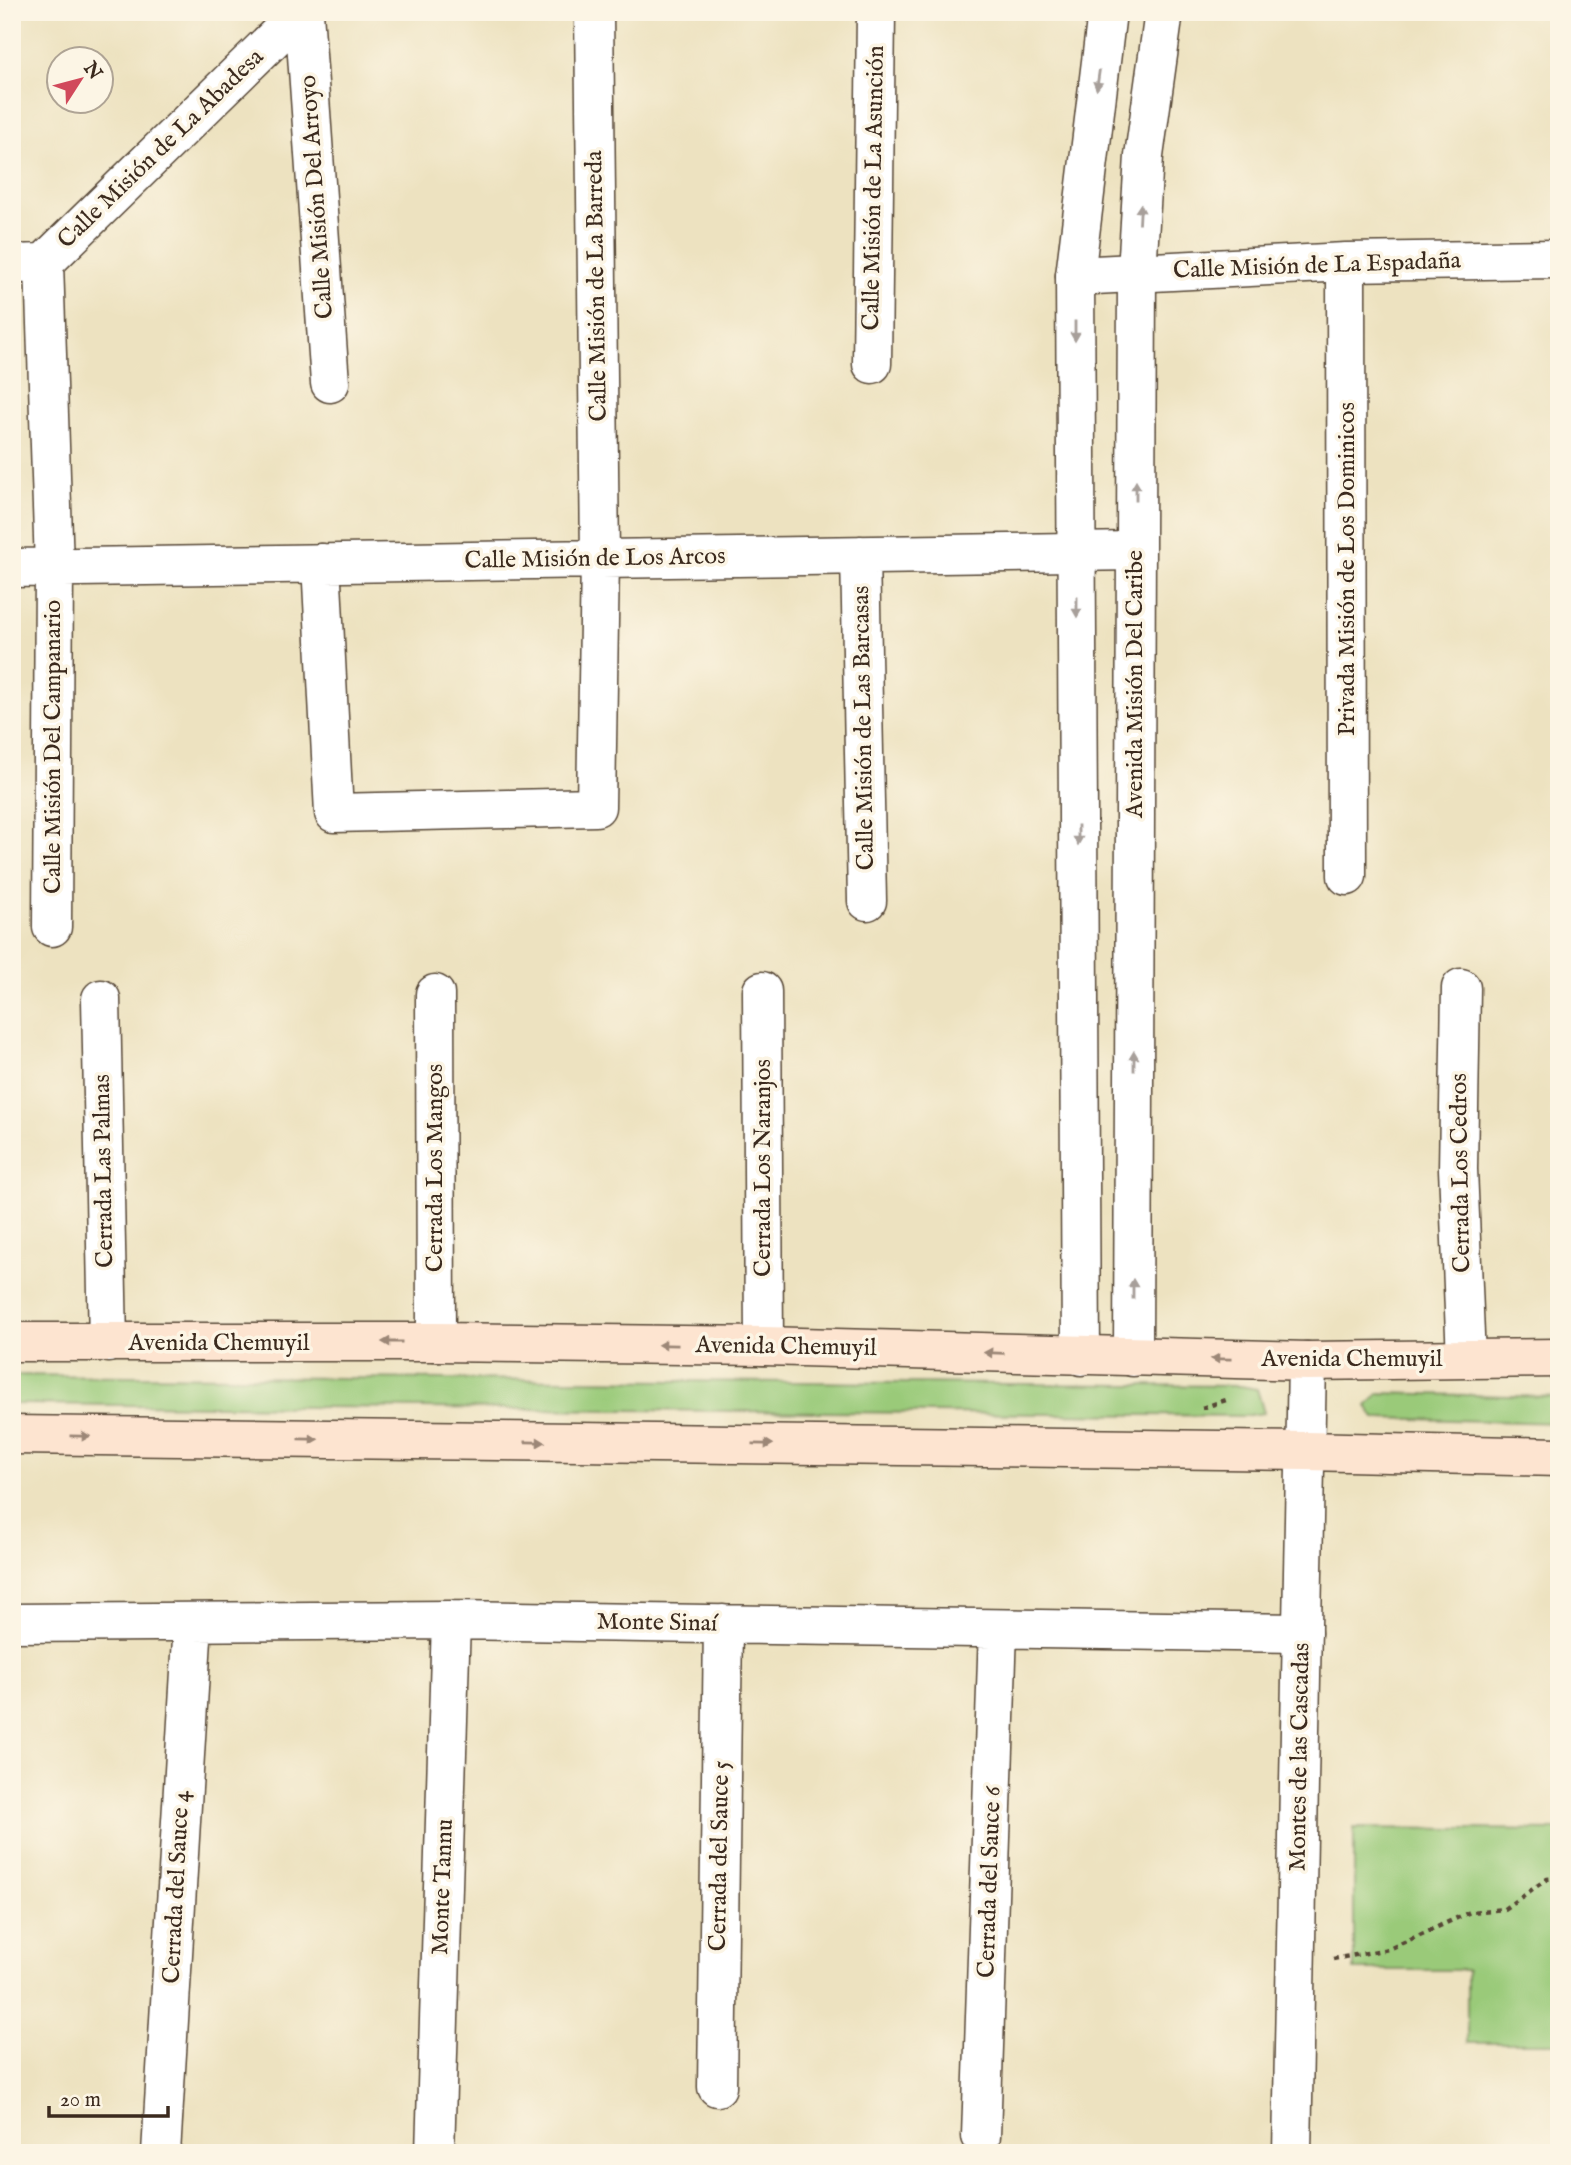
<svg xmlns="http://www.w3.org/2000/svg" width="1571" height="2165" viewBox="0 0 1571 2165" font-family="'IM FELL English',serif">
<style>
.green{fill:#9aca79;stroke:#6a7a4c;stroke-width:2}
.lines{fill:none;stroke-linecap:round;stroke-linejoin:round}
.minor-casing{stroke:#564636;stroke-width:41}
.tertiary-casing{stroke:#564636;stroke-width:41}
.secondary-casing{stroke:#564636;stroke-width:41}
.path{stroke:#564636;stroke-width:4.5;stroke-dasharray:5 5;stroke-linecap:butt}
.minor{stroke:#fff;stroke-width:38}
.tertiary{stroke:#fff;stroke-width:38}
.secondary{stroke:#fde4d0;stroke-width:38}
.oneway{fill:#a79f9a}
.oneway2{fill:#9c8777}
.labels{text-anchor:middle;dominant-baseline:central;stroke-width:7;stroke-linejoin:round;paint-order:stroke}
.street-label{font-size:24px;fill:#3b2a1e;stroke:#fcf5e5}
</style>
<rect width="100%" height="100%" fill="#fcf5e5"/>
<filter id="ink" filterUnits="userSpaceOnUse"><feTurbulence type="fractalNoise" baseFrequency=".0143" numOctaves="2"/><feDisplacementMap in="SourceGraphic" scale="14" xChannelSelector="R" yChannelSelector="G"/><feConvolveMatrix kernelMatrix="1 2 1 2 8 2 1 2 1" color-interpolation-filters="sRGB"/></filter>
<filter id="wash" filterUnits="userSpaceOnUse"><feTurbulence type="fractalNoise" baseFrequency=".00686" numOctaves="4" result="noise"/><feDisplacementMap in="SourceGraphic" scale="28" xChannelSelector="R" yChannelSelector="G"/><feGaussianBlur stdDeviation="1.57" result="paint"/><feColorMatrix in="noise" values="0 0 0 0 0 0 0 0 0 0 0 0 0 0 0 0 0 1.4 0 .05"/><feComposite in="paint" operator="in"/></filter>
<g filter="url(#wash)">
<rect width="100%" height="100%" fill="#ede2c0"/>
<!-- green -->
<path class="green" d="M12,1375L1241,1386L1257,1389L1264,1413L1243,1416L12,1404Z
M1379,1393L1559,1397V1423L1375,1418L1367,1406Z
M1354,1828L1559,1830V2043H1467V1970H1354Z"/>
</g>
<g filter="url(#ink)">
<g class="lines">
<!-- minor casing -->
<g class="minor-casing">
<path id="minor" d="M304,12L330,383
M1346,262L1347,876
M44,263L54,567L52,927
M12,264L44,263L301,12
M1075,276L1346,262L1559,259
M872,364L876,12
M860,555L867,901
M321,563L334,813L596,807L600,559L594,12
M12,568L1135,551
M1461,988L1458,1169L1466,1358
M762,991L764,1346
M435,994L436,1342
M101,999L108,1343
M12,1623L451,1620L1302,1633
M717,2087L723,1624
M981,2136L998,1629
M161,2153L193,1622
M435,2153L451,1620"/>
</g>
<!-- tertiary casing -->
<g class="tertiary-casing">
<path id="tertiary" d="M1081,1356L1075,276L1107,12
M1133,1357L1137,272L1144,156L1164,12
M1292,2153L1307,1361"/>
</g>
<!-- secondary casing -->
<g class="secondary-casing">
<path id="secondary" d="M12,1342H436L764,1346L1307,1361L1559,1358
M12,1435L1306,1451L1559,1457"/>
</g>
<!-- path -->
<path class="path" d="M1202,1408L1226,1400
M1333,1959L1389,1949L1470,1912L1504,1909L1547,1879L1559,1878"/>
<!-- minor -->
<use href="#minor" class="minor"/>
<!-- tertiary -->
<use href="#tertiary" class="tertiary"/>
<!-- secondary -->
<use href="#secondary" class="secondary"/>
</g>
<!-- one-way arrows -->
<defs><path id="oneway-solid" d="M-6-.8H1V-3.2L6.5 0L1 3.2V.8H-6Z" transform="scale(1.75)"/></defs>
<g class="oneway">
<use href="#oneway-solid" transform="translate(1098 80) rotate(98)"/>
<use href="#oneway-solid" transform="translate(1140 214) rotate(-87)"/>
<use href="#oneway-solid" transform="translate(1075 331) rotate(90)"/>
<use href="#oneway-solid" transform="translate(1136 491) rotate(-90)"/>
<use href="#oneway-solid" transform="translate(1077 607) rotate(90)"/>
<use href="#oneway-solid" transform="translate(1078 835) rotate(90)"/>
<use href="#oneway-solid" transform="translate(1134 1061) rotate(-90)"/>
<use href="#oneway-solid" transform="translate(1133 1289) rotate(-90)"/>
</g>
<g class="oneway2">
<use href="#oneway-solid" transform="translate(392 1342) rotate(180)"/>
<use href="#oneway-solid" transform="translate(668 1345) rotate(-179)"/>
<use href="#oneway-solid" transform="translate(994 1353) rotate(-178)"/>
<use href="#oneway-solid" transform="translate(1221 1359) rotate(-179)"/>
<use href="#oneway-solid" transform="translate(80 1436) rotate(1)"/>
<use href="#oneway-solid" transform="translate(308 1439) rotate(1)"/>
<use href="#oneway-solid" transform="translate(535 1442) rotate(1)"/>
<use href="#oneway-solid" transform="translate(763 1444) rotate(1)"/>
</g>
</g>
<g class="labels">
<!-- street labels -->
<g class="street-label">
<text transform="translate(161 149) rotate(-44)">Calle Misión de La Abadesa</text>
<text transform="translate(874 188) rotate(-89)">Calle Misión de La Asunción</text>
<text transform="translate(317 197) rotate(-94)">Calle Misión Del Arroyo</text>
<text transform="translate(1317 266) rotate(-2)">Calle Misión de La Espadaña</text>
<text transform="translate(597 286) rotate(-91)">Calle Misión de La Barreda</text>
<text transform="translate(595 559) rotate(-1)">Calle Misión de Los Arcos</text>
<text transform="translate(1347 569) rotate(-90)">Privada Misión de Los Dominicos</text>
<text transform="translate(1135 684) rotate(-90)">Avenida Misión Del Caribe</text>
<text transform="translate(864 728) rotate(-91)">Calle Misión de Las Barcasas</text>
<text transform="translate(53 747) rotate(-90)">Calle Misión Del Campanario</text>
<text transform="translate(435 1168) rotate(-90)">Cerrada Los Mangos</text>
<text transform="translate(763 1168) rotate(-90)">Cerrada Los Naranjos</text>
<text transform="translate(104 1171) rotate(-91)">Cerrada Las Palmas</text>
<text transform="translate(1461 1173) rotate(-91)">Cerrada Los Cedros</text>
<text x="219" y="1343">Avenida Chemuyil</text>
<text transform="translate(786 1347) rotate(1)">Avenida Chemuyil</text>
<text x="1352" y="1359">Avenida Chemuyil</text>
<text transform="translate(657 1623) rotate(1)">Monte Sinaí</text>
<text transform="translate(1300 1757) rotate(-89)">Montes de las Cascadas</text>
<text transform="translate(720 1856) rotate(-89)">Cerrada del Sauce 5</text>
<text transform="translate(990 1882) rotate(-88)">Cerrada del Sauce 6</text>
<text transform="translate(177 1887) rotate(-87)">Cerrada del Sauce 4</text>
<text transform="translate(443 1887) rotate(-88)">Monte Tannu</text>
</g>
</g>
<!-- margin -->
<rect width="1571" height="2165" fill="none" stroke="#fcf5e5" stroke-width="42"/>
<!-- north arrow -->
<g transform="translate(80 80) rotate(54)"><circle r="33" fill="#fcf5e5" stroke="#afa495" stroke-width="2"/>
<path d="M0-5L12 26L0 18L-12 26Z" fill="#d1495b"/>
<text y="-10" font-size="19" font-weight="bold" text-anchor="middle" fill="#3b2a1e">N</text>
</g>
<!-- scale -->
<path d="M49 2106v10h119v-10" fill="none" stroke="#3b2a1e" stroke-width="3.5"/>
<text x="60" y="2106" font-size="21" fill="#3b2a1e" stroke="#fcf5e5" stroke-width="5" paint-order="stroke">20 m</text>
</svg>
